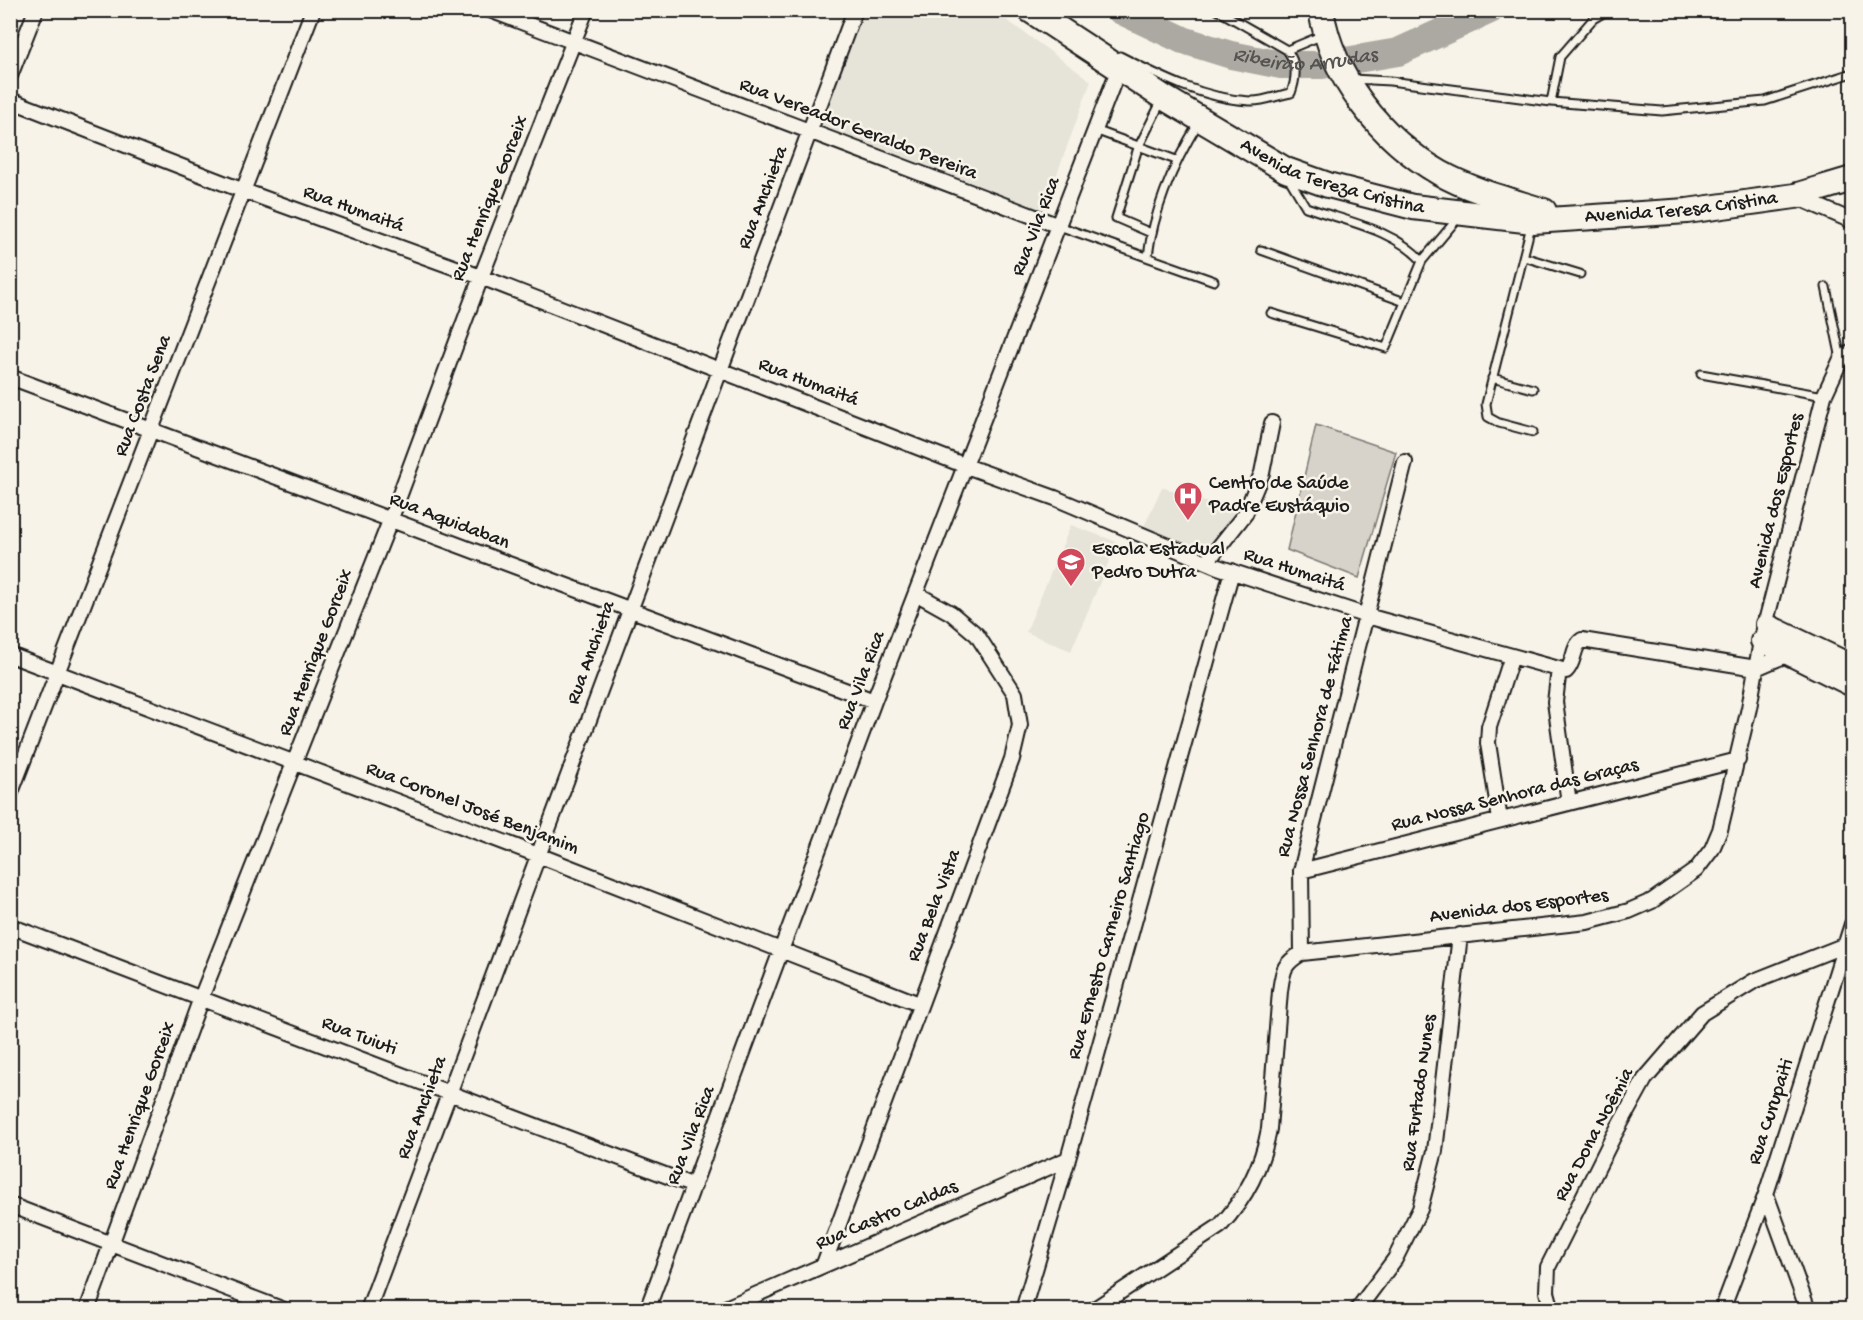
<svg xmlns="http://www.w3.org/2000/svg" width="1863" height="1320" viewBox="0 0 1863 1320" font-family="'Gochi Hand',sans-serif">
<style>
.built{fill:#e6e3d9}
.green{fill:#d7d3cb;stroke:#7a7874;stroke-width:1.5}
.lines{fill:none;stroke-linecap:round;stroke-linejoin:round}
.river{stroke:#aca9a2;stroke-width:28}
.lane-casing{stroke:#1c1c1c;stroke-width:11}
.street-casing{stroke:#1c1c1c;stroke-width:18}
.secondary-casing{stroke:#1c1c1c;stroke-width:24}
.highway-casing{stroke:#1c1c1c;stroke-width:28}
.lane{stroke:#f7f3e8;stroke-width:7}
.street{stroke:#f7f3e8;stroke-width:14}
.secondary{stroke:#f7f3e8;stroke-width:20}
.highway{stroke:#f7f3e8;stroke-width:24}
.labels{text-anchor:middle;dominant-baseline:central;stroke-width:5;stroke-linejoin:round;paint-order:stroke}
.street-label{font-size:20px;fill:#1c1c1c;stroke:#f7f3e8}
.poi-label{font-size:20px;fill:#1c1c1c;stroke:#f7f3e8;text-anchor:start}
.water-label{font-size:21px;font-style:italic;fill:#565452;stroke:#f7f3e8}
</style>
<rect width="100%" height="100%" fill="#f7f3e8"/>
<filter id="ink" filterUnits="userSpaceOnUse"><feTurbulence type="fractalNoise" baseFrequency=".0167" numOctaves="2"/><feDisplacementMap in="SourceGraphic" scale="12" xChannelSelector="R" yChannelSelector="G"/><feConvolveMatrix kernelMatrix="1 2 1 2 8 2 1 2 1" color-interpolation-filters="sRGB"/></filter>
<g filter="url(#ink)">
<!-- built -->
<path class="built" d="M859,11H994L1091,81L1042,215L820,131Z
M1162,487L1236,513L1205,556L1142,531Z
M1071,525L1117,542L1071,651L1026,632Z"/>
<!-- green -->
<path class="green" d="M1316,425L1396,452L1359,578L1287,550Z"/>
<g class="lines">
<!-- river -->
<path class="river" id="s1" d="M1120,10L1183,40L1231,55L1281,65H1322L1398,52L1490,10"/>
<!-- lane casing -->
<g class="lane-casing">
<path id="lane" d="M1217,10L1287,50L1323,35
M1120,56C1161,77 1204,99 1250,101C1263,102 1278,95 1291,93C1297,77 1297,64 1287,50
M1352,79L1390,81L1551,102L1662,111L1765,101L1852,73
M1551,102L1560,57L1593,19L1608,10
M1095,130L1176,160
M1288,177L1306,207C1344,221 1394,229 1422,261
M1059,226L1214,281
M1531,226L1486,404L1488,417L1499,423L1533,432
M1151,233L1116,218L1138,148L1161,102
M1261,250L1405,302
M1148,256C1154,208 1174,163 1199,122
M1524,257L1580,274
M1826,287L1841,359
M1271,313L1386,348L1422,261L1458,218
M1701,374L1824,396
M1492,378L1533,389"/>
</g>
<!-- street casing -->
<g class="street-casing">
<path id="street" d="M490,10L1059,226
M10,76L36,10
M10,100L244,191L481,277L966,466L1055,498L1218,567L1367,616L1566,671C1575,663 1572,647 1582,640L1756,668
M1797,197L1852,221
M10,377L874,701
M1207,562L1245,514L1262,473L1272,423
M10,655L538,855L919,1004
M1756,668L1791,653
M1559,669L1555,702L1569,803
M10,795L313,10
M1500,820L1488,743L1489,727L1512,656
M1301,871L1738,760
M10,926L694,1186
M1302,953L1301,871L1405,462
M1766,1194L1808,1310
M10,1205L284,1310
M824,1264L1012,759L1020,725L1015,694L977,635L951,613L917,594
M87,1310L201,998L390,521L481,277L586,10
M368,1310L855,10
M647,1310L874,701L1119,68
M721,1310L1068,1159
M1023,1310L1068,1159L1232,571
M1093,1310L1220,1226C1246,1198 1262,1167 1269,1129L1280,991C1283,970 1283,964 1302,953L1587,922L1629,911L1652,901L1696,870L1712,849L1720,830L1749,708L1761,641L1824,396L1841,359L1852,352
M1357,1310L1395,1259L1420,1209L1435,1151L1460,935
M1552,1310L1547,1292L1548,1267L1613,1137L1645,1079L1702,1013L1754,981L1845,945
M1722,1310L1766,1194L1852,924"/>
</g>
<!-- secondary casing -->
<g class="secondary-casing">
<path id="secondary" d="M1766,624L1852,665
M1761,641L1852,686"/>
</g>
<!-- highway casing -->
<g class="highway-casing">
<g id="highway">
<path id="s2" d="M1030,10L1163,97L1286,170L1328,185L1413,207L1533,221L1687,211L1795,196L1852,179"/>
<path d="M1321,10C1332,78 1381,139 1440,173C1472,191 1509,200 1544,211"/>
</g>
</g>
<!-- lane -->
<use href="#lane" class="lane"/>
<!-- street -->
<use href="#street" class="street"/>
<!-- secondary -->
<use href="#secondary" class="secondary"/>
<!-- highway -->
<use href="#highway" class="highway"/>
</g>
</g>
<!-- icons -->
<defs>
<g id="hospital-pin" transform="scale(1.5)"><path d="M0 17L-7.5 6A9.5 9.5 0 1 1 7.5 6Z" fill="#d1495b" stroke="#f7f3e8"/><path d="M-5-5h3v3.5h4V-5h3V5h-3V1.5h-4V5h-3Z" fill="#fff"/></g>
<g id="school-pin" transform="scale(1.5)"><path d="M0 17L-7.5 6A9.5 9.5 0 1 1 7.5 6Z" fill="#d1495b" stroke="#f7f3e8"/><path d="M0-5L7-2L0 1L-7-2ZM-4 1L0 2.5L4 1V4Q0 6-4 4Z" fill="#fff"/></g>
</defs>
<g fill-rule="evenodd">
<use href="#hospital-pin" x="1188" y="496"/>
<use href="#school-pin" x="1071" y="562"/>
</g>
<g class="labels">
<!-- street labels -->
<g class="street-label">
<text transform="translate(858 130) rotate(21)">Rua Vereador Geraldo Pereira</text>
<text stroke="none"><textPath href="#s2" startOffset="348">Avenida Tereza Cristina</textPath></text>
<text transform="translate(764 198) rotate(-69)">Rua Anchieta</text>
<text transform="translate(491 199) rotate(-68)">Rua Henrique Gorceix</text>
<text stroke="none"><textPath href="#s2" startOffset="704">Avenida Teresa Cristina</textPath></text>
<text transform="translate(353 210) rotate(20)">Rua Humaitá</text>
<text transform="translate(1037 227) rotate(-69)">Rua Vila Rica</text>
<text transform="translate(808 383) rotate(21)">Rua Humaitá</text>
<text transform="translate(144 396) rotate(-69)">Rua Costa Sena</text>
<text transform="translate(1777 501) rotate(-76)">Avenida dos Esportes</text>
<text transform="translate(449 522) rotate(21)">Rua Aquidaban</text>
<text transform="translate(1294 571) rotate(18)">Rua Humaitá</text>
<text transform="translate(317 653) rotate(-69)">Rua Henrique Gorceix</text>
<text transform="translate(592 653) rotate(-70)">Rua Anchieta</text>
<text transform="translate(862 681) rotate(-69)">Rua Vila Rica</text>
<text transform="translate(1316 737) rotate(-75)">Rua Nossa Senhora de Fátima</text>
<text transform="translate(1515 796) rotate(-14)">Rua Nossa Senhora das Graças</text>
<text transform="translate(472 809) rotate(21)">Rua Coronel José Benjamim</text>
<text transform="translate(935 906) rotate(-69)">Rua Bela Vista</text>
<text transform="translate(1519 907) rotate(-7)">Avenida dos Esportes</text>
<text transform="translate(1110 936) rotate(-74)">Rua Ernesto Carneiro Santiago</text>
<text transform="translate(359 1037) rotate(21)">Rua Tuiuti</text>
<text transform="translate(1420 1093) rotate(-82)">Rua Furtado Nunes</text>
<text transform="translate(141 1106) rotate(-70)">Rua Henrique Gorceix</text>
<text transform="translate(423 1108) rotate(-69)">Rua Anchieta</text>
<text transform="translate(1772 1112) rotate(-72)">Rua Curupaiti</text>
<text transform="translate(1595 1135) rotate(-62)">Rua Dona Noêmia</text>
<text transform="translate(692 1136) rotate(-69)">Rua Vila Rica</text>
<text transform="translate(887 1216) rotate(-23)">Rua Castro Caldas</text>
</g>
<!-- poi labels -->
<g class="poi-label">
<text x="1209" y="484">Centro de Saúde<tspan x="1209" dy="23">Padre Eustáquio</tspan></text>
<text x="1092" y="550">Escola Estadual<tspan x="1092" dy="23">Pedro Dutra</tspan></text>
</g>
<!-- water labels -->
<g class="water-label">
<text stroke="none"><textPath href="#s1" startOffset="195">Ribeirão Arrudas</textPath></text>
</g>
</g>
<!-- margin -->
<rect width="1863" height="1320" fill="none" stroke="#f7f3e8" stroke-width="36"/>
<rect x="18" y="18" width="1827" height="1284" fill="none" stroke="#1c1c1c" stroke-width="2" filter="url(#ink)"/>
</svg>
